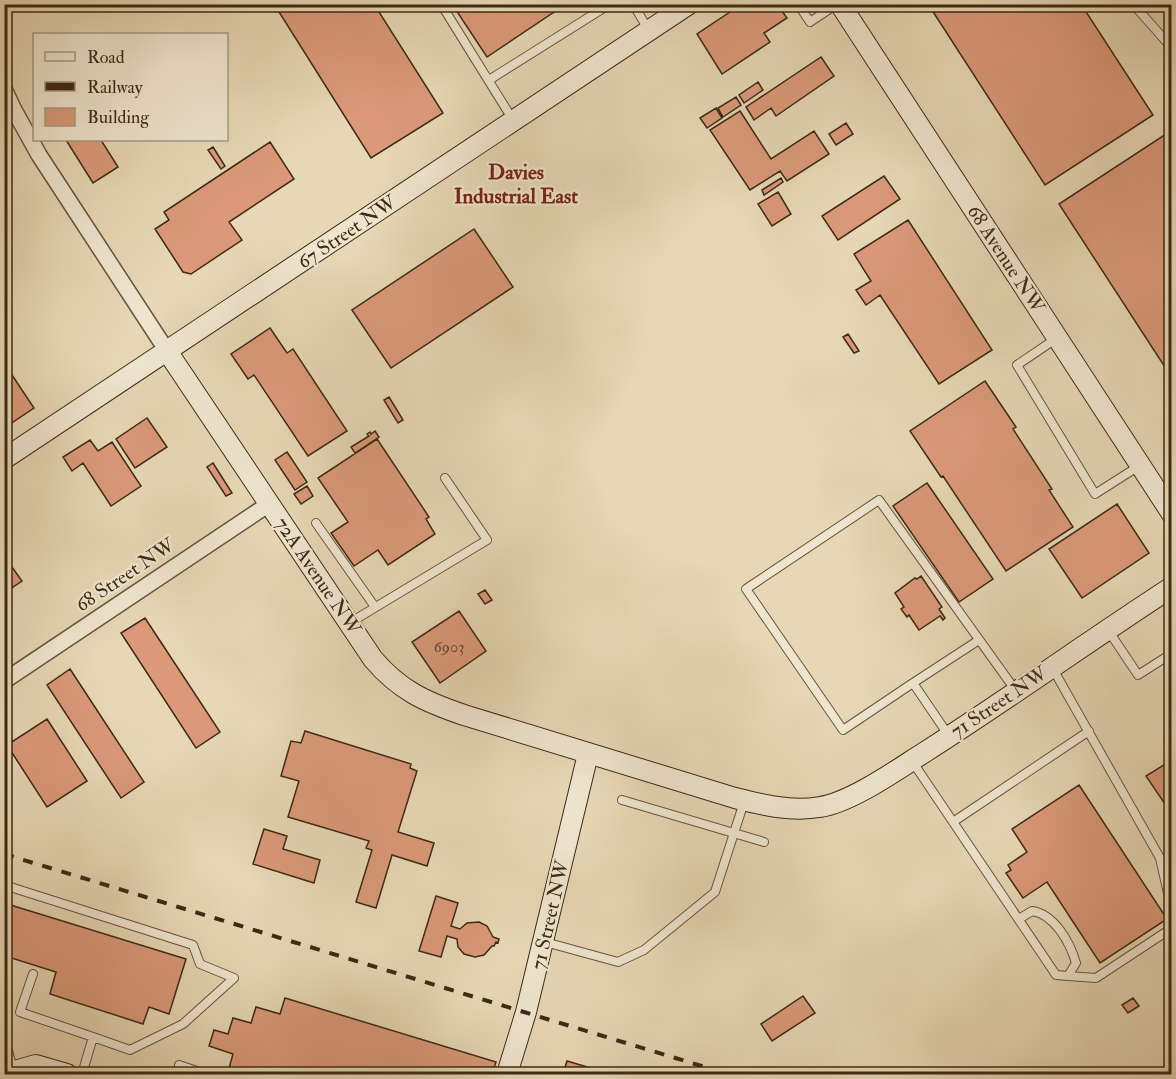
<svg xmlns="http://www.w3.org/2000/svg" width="1176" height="1079" viewBox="0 0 1176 1079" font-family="'IM FELL Double Pica',serif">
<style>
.building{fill:#db9979;stroke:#3c2a14;stroke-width:1.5}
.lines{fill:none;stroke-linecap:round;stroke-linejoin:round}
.lane-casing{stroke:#67553c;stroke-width:10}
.street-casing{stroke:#67553c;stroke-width:18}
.secondary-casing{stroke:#3c2a14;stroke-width:22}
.lane{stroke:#efe5cf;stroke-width:8}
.street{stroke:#efe5cf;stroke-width:15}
.secondary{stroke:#efe5cf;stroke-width:20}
.rail{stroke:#3c2a14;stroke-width:4;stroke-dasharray:10 10;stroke-linecap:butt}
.labels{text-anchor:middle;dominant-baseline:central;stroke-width:4.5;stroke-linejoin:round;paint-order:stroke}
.number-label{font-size:16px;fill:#64462d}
.street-label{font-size:20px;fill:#3c2a14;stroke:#efe5cf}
.neighbourhood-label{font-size:21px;font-weight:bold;fill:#7a1f14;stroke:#efe5cf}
</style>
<rect width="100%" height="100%" fill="#e7d7b5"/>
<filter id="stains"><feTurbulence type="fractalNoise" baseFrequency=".00333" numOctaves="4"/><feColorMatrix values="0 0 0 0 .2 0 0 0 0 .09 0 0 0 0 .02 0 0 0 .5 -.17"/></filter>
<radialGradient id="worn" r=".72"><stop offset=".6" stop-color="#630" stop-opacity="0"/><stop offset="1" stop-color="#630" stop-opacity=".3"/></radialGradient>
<!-- building -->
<path class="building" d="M274,4H374L443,113L371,158Z
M452,4H566L487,57Z
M742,4H781L782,7L780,8L787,18L764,33L770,42L722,74L697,34Z
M928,4H1081L1153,115L1045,185Z
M821,57L834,76L776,116L771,108L754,120L746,107Z
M758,82L763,90L744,103L739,95Z
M736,97L741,105L723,117L718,108Z
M716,108L722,118L707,128L700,118Z
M740,111L771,159L814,131L829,154L787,181L780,171L750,190L710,130Z
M846,123L853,134L836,145L829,134Z
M1166,134L1172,142V378L1059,204Z
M66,140H101L118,167L93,183Z
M270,142L294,179L229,222L242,240L191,274L183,272L155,229L169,220L164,212Z
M213,147L225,166L221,169L208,150Z
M884,176L900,199L838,240L822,216Z
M781,178L783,182L764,195L762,190Z
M778,192L791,214L772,226L758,204Z
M908,220L992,350L939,384L880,295L866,305L856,290L871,281L854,254Z
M474,229L513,287L391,368L352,310Z
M270,328L287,353L293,349L347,431L308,456L254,375L248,379L231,354Z
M848,334L859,351L854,353L843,337Z
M4,363L34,408L4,428Z
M985,381L1016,427L1013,429L1052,489L1049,490L1073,527L1006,571L943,476L941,477L910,431Z
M389,397L403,420L398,423L384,400Z
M147,418L167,447L135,468L116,439Z
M375,431L379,437L355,453L351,447L369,436L367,434L370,432L371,434Z
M377,439L429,517L426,519L435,534L388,565L378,550L354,566L331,533L348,522L318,478Z
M90,440L98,451L112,442L141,486L111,506L83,463L72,471L63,457Z
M287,452L307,482L295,490L275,460Z
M213,463L232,493L226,496L207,467Z
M927,483L993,579L959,602L893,506Z
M307,486L313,496L301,504L294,494Z
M1117,504L1149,553L1082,598L1049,549Z
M4,556L22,581L4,593Z
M921,576L942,607L939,609L945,618L943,620L940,616L919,630L909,615L907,617L901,609L904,607L895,593L915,578L917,579Z
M485,590L492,600L485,604L478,594Z
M459,611L486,651L440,683L412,642Z
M145,618L220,732L196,748L121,633Z
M70,669L144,782L121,798L47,685Z
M47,719L87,781L47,807L7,745Z
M305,731L411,764L410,768L417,771L398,832L434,843L427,866L392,855L376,908L356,902L372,850L366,848L369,841L288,817L299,781L281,776L291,741L301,743Z
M1172,760V804L1167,807L1146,776Z
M1079,785L1167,919L1100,963L1047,882L1023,898L1006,873L1011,870L1008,865L1027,852L1012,829Z
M264,829L287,836L283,849L320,860L314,883L253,864Z
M436,896L458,903L451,926L460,929L467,923L479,922L487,926L493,937L499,939L498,943L496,942L494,946H492L484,955L475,957L464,954L458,947L457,939L447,936L441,957L419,951Z
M4,903L186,959L169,1014L149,1007L143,1024L50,994L56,972L5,956Z
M803,996L815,1013L772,1041L761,1024Z
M285,998L496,1062L492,1074H237L228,1072L233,1054L209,1046L214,1030L228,1034L233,1018L251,1023L256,1007L280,1014Z
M1133,998L1139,1006L1128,1013L1122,1005Z
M567,1061L611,1074H563Z"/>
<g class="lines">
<!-- lane casing -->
<g class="lane-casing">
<path id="lane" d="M441,4L513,120
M633,4L648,29
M798,4L810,22L837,4
M1133,4L1172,48
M489,80L610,4
M1057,338L1017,365L1095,494L1139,466
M316,523L375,607
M351,622L487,540L445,478
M1108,630L1138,675L1171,654L1172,655
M1053,669L1160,858L1172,911
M913,683L979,640
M949,736L913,683L843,730L746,589L879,500L1016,691
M912,761L1056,975L1068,976L1076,963C1070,942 1054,914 1032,911L1019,919
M622,800L764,842
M953,822L1089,731
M4,885L193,945L200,964L234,978L183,1024L130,1050L93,1037L82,1074
M545,942L618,962L644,950L715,892L744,802
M33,974L20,1012L93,1037
M1068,976L1096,978L1172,928
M4,1035L13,1070
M179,1065L206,1074"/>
</g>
<!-- street casing -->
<g class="street-casing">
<path id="street" d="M4,89L14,110L39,155L167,351
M4,681L269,504"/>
</g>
<!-- secondary casing -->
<g class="secondary-casing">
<path id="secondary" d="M840,4L1172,514
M167,351L373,659C400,691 426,702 464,715L735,798C763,805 791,812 820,807C852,802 898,769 925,752C1008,699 1089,641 1172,587
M4,459L689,4
M4,1074L36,1065L67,1074
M507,1074L526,1012L588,754"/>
</g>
<!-- lane -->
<use href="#lane" class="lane"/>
<!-- street -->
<use href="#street" class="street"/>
<!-- secondary -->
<use href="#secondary" class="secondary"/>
<!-- rail -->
<path class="rail" d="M4,854L728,1074"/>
</g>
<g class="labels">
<!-- number labels -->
<g class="number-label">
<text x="449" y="647">6903</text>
</g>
<!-- street labels -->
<g class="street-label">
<text transform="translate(347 232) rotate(-34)">67 Street NW</text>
<text transform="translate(1006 259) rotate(57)">68 Avenue NW</text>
<text transform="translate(125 575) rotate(-34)">68 Street NW</text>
<text transform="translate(318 576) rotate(56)">72A Avenue NW</text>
<text transform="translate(999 702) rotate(-34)">71 Street NW</text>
<text transform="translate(550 915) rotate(-77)">71 Street NW</text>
</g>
<!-- neighbourhood labels -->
<g class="neighbourhood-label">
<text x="516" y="172">Davies<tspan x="516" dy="24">Industrial East</tspan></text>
</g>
</g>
<!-- margin -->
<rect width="1176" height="1079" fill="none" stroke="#e7d7b5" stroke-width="24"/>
<rect x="6" y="6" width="1164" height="1067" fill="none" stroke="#3c2a14" stroke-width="3"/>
<rect x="12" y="12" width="1152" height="1055" fill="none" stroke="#3c2a14" stroke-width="1.5"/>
<!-- legend -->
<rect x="33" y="33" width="195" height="108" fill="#efe5cf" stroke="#a79a84" stroke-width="1.5"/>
<rect x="45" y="52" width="30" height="9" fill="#efe5cf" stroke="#a79a84" stroke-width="1.5"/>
<text x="87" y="63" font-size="18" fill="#3c2a14">Road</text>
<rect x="45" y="82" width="30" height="9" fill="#3c2a14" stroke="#a79a84" stroke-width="1.5"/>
<text x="87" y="93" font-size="18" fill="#3c2a14">Railway</text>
<rect x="45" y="108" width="30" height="18" fill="#db9979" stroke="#a79a84" stroke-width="1.5"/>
<text x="87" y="123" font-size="18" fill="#3c2a14">Building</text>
<rect width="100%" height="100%" filter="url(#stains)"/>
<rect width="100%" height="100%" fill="url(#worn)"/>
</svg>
